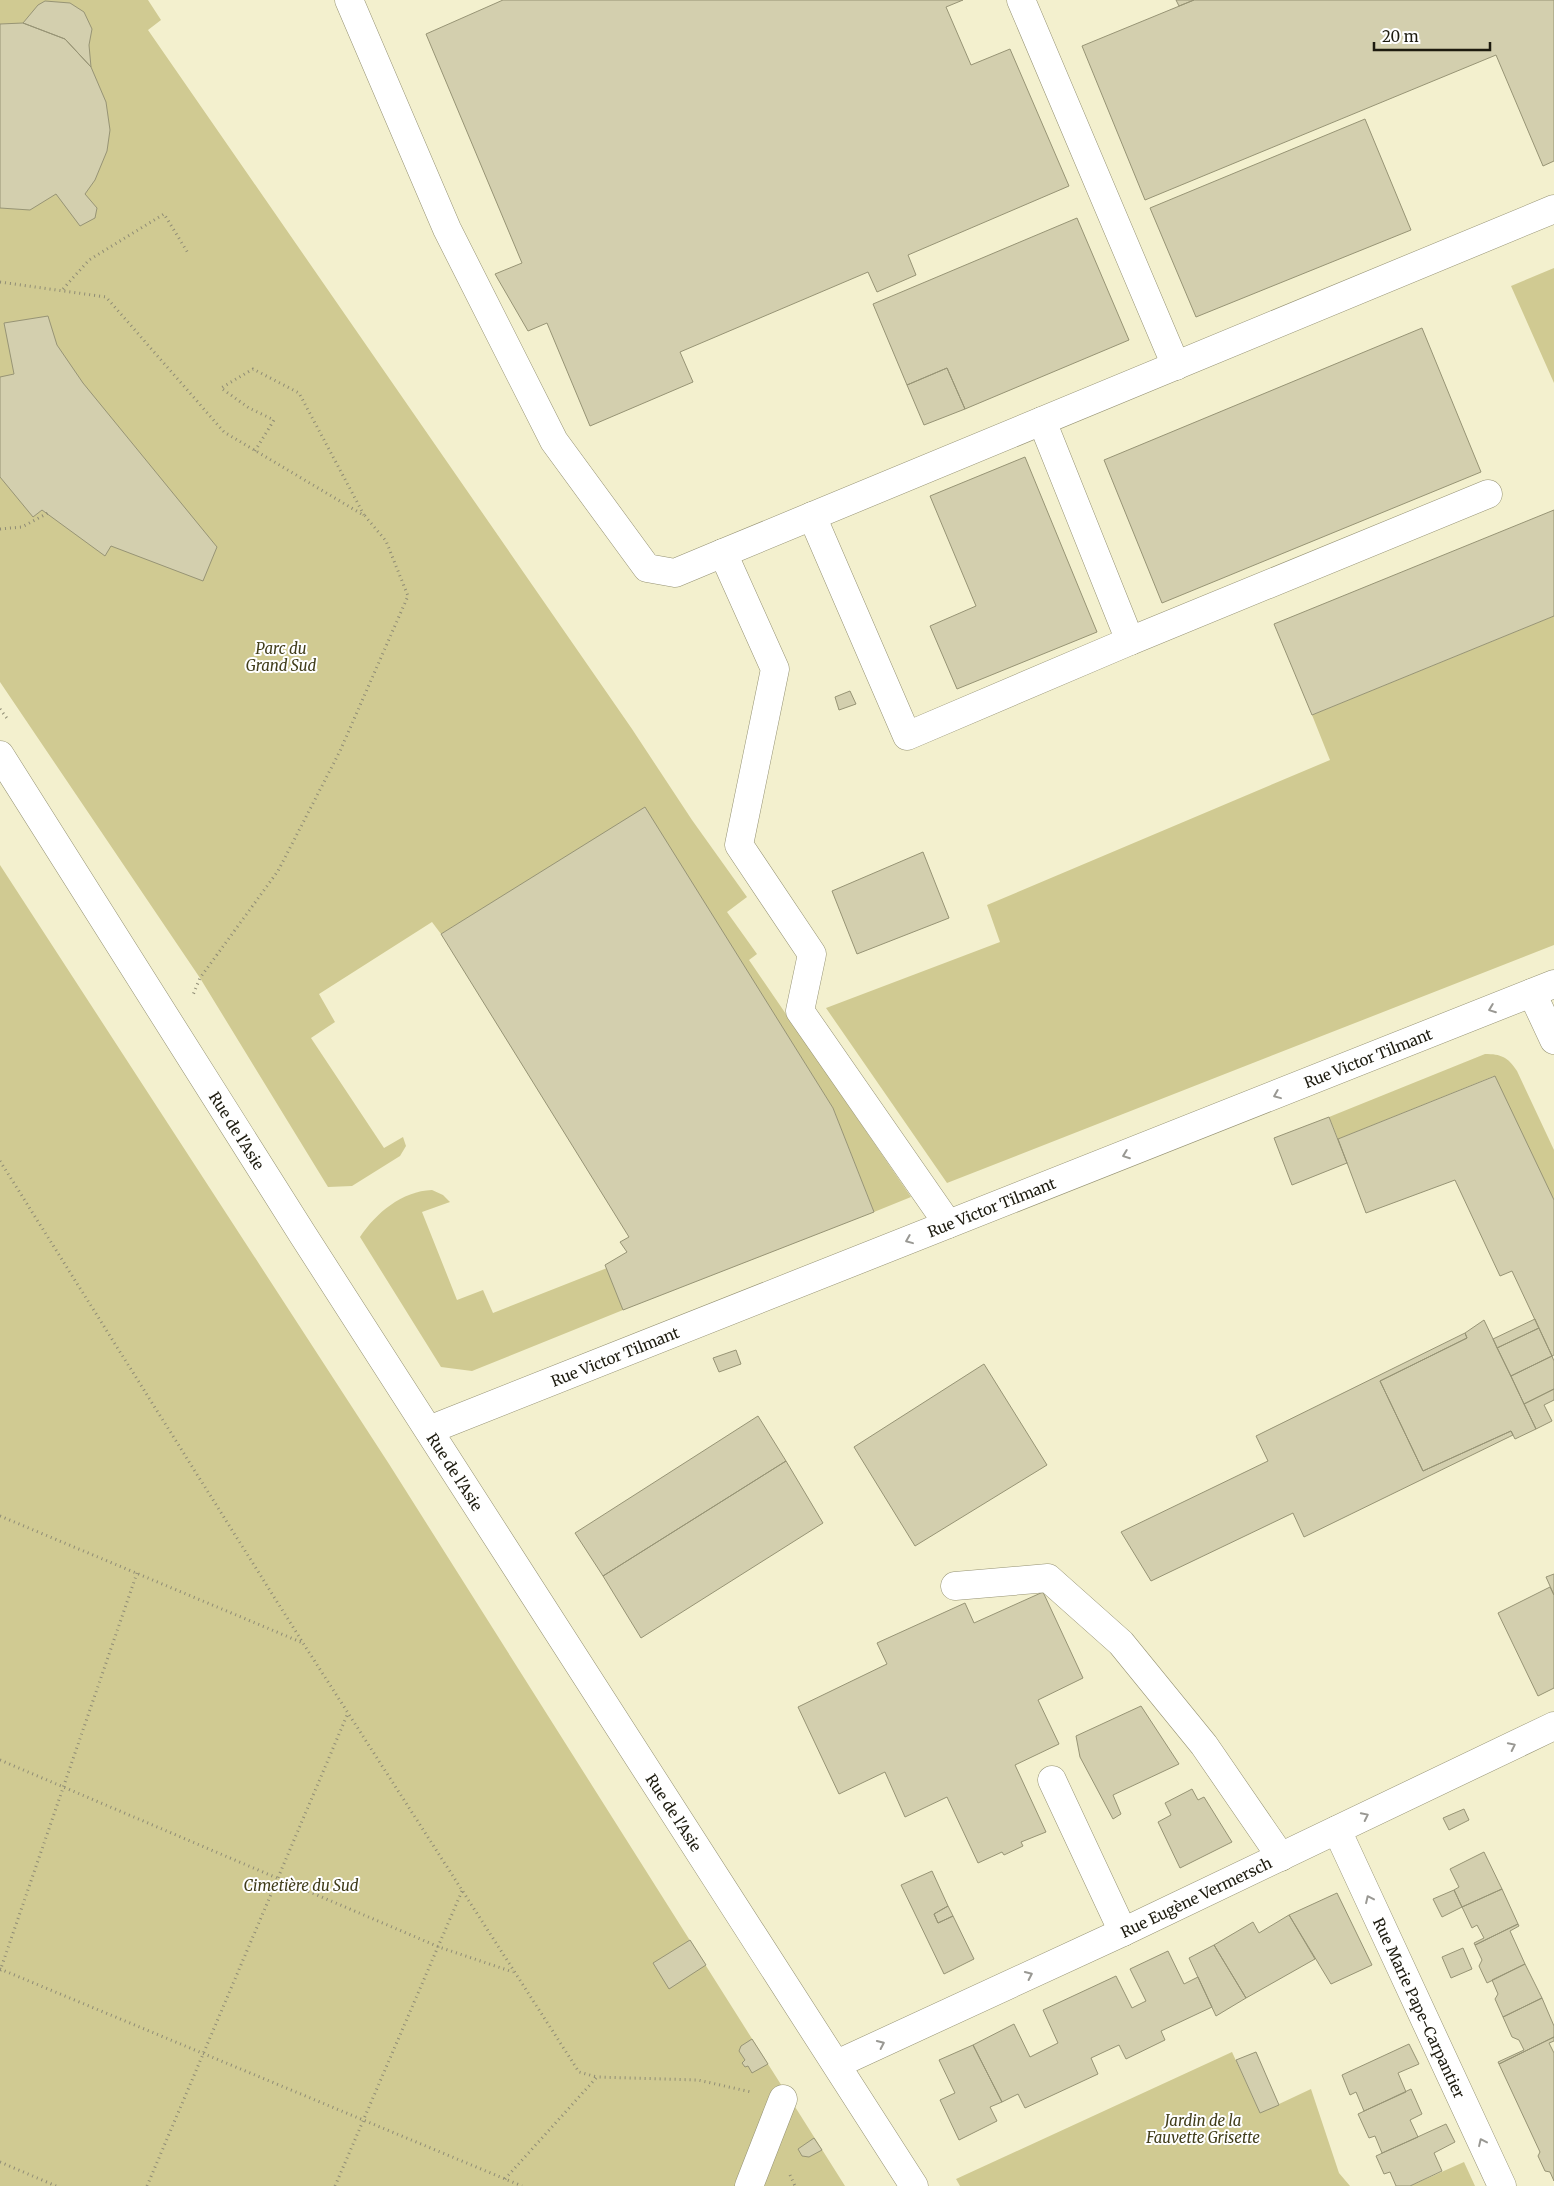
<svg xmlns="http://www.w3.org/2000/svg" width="1554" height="2186" viewBox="0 0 1554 2186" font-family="Merriweather,serif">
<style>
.green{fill:#d0ca92}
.building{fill:#d3cfae;stroke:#979475}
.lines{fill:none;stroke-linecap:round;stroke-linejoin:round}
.minor-casing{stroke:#959273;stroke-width:29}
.path{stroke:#8f8c75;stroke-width:3;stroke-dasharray:1 4;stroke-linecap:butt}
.minor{stroke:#fff;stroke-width:28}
.oneway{stroke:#999893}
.labels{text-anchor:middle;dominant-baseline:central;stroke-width:4;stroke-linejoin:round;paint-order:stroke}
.park-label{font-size:15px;font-style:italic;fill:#413d1a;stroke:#fff}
.street-label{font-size:15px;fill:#1d1b0f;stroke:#fff}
</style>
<rect width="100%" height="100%" fill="#f3f0ce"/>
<!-- green -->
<path class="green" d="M0,0H148L161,20L148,30L632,729L692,820L747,897L727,912L757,954L749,960L911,1197L874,1212L833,1108L645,808L441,934L432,922L319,994L335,1022L311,1038L384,1148L403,1137L406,1146L400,1156L352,1186L328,1187L200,978L0,682Z
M1554,268V383L1511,286Z
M1554,616V945L947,1183L826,1008L1000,942L987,905L1330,760L1312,715Z
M0,865L389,1464L845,2186H0Z
M1485,1054C1501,1054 1508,1057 1517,1071L1554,1150V1200L1494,1076L1338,1139L1329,1117Z
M432,1190L443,1195L450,1202L422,1212L457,1300L483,1290L493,1313L607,1268L623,1310L472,1371L441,1367L360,1237C376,1213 402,1191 432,1190Z
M1232,2052L1260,2113L1311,2089L1339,2173L1350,2186H960L956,2179Z
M1464,2162L1475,2186H1410Z"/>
<!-- building -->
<path class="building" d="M503,0H963L946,7L971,65L1010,49L1069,186L908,255L916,275L877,292L868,272L680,352L693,382L590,426L547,323L528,331L495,274L522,263L426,34Z
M1176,0H1194L1179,6Z
M1194,0H1554V161L1543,166L1496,55L1145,200L1082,46Z
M45,1L70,3L84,12L92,29L89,45L91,67L65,39L23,23L38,5Z
M23,23L65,39L91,67L106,102L110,130L107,151L95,180L85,194L97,208L95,218L80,226L56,194L30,210L0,208V24Z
M1365,119L1411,230L1196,317L1150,208Z
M1077,218L1129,340L965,409L947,368L907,385L873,304Z
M48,316L57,345L83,383L217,547L203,581L111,546L105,556L42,510L33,517L0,477V377L14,374L4,323Z
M1422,328L1481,472L1162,603L1104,460Z
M947,368L965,409L924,425L907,385Z
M1025,457L1097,632L957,689L930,626L976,606L930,496Z
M1554,510V616L1312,715L1274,624Z
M850,691L856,704L839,710L835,697Z
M645,807L833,1108L874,1212L623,1310L605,1265L627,1252L620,1242L629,1237L441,934Z
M923,852L949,918L857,954L832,891Z
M1495,1076L1554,1200V1355L1552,1356L1512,1271L1500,1276L1455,1180L1366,1213L1338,1139Z
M1329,1117L1347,1163L1292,1185L1274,1138Z
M1535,1319L1539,1328L1497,1348L1493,1339Z
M1484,1320L1536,1429L1515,1439L1511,1431L1423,1471L1380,1381L1467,1338L1465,1333Z
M1539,1328L1552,1356L1511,1376L1497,1348Z
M1465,1333L1467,1338L1380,1381L1423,1471L1511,1431L1513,1435L1304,1537L1293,1513L1151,1581L1121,1532L1268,1461L1256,1436Z
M736,1350L741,1364L719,1372L713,1358Z
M1552,1356L1554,1361V1389L1524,1404L1511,1376Z
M984,1364L1047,1465L915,1546L854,1447Z
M1554,1389V1400L1544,1405L1552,1421L1536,1429L1524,1404Z
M758,1416L786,1461L603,1576L575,1533Z
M786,1461L823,1523L641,1638L603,1576Z
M1554,1574V1595L1546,1577Z
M1550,1587L1554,1595V1688L1538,1696L1498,1613Z
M1043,1592L1083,1678L1038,1700L1059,1744L1015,1765L1046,1832L1021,1842L1023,1846L1004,1855L1002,1852L978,1863L947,1797L905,1817L885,1772L839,1794L798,1707L887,1664L877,1643L965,1603L974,1623Z
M1141,1706L1179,1764L1113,1795L1121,1814L1113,1819L1080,1757L1076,1736Z
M1192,1789L1198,1800L1204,1797L1232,1842L1180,1868L1158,1822L1171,1815L1165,1803Z
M1464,1809L1469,1820L1449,1830L1443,1818Z
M1484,1852L1502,1889L1462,1907L1454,1890L1459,1887L1450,1869Z
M932,1871L948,1906L934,1914L938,1923L953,1916L974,1959L944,1974L901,1885Z
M1502,1889L1518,1924L1475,1945L1474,1943L1484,1938L1477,1925L1472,1928L1462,1907Z
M1454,1890L1462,1907L1442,1917L1433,1899Z
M1337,1893L1372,1965L1331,1984L1289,1915Z
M948,1906L953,1916L938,1923L934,1914Z
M1289,1915L1315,1959L1246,1998L1214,1945L1253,1922L1259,1933Z
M1518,1924L1519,1926L1510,1931L1525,1964L1487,1983L1479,1966L1482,1960L1475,1945Z
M690,1940L706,1965L669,1989L653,1963Z
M1214,1945L1246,1998L1216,2016L1189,1958Z
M1463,1948L1472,1969L1451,1978L1442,1957Z
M1168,1951L1184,1984L1198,1977L1212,2007L1161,2031L1165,2040L1126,2059L1119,2045L1091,2058L1098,2074L1025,2108L1018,2094L1002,2102L973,2045L1014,2024L1030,2057L1058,2043L1043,2010L1116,1976L1132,2008L1146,2001L1130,1969Z
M1525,1964L1542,1998L1503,2017L1495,1999L1498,1994L1492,1980Z
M1542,1998L1554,2026V2037L1499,2064L1498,2062L1524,2050L1519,2040L1512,2037L1503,2017Z
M1554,2037V2041L1549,2043L1554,2053V2181L1550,2172L1545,2171L1538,2156L1540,2152L1499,2064Z
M752,2039L768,2064L752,2073L748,2066L745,2067L742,2063L745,2060L739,2051L741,2046Z
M1409,2044L1419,2064L1398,2073L1406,2092L1364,2111L1356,2092L1350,2095L1342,2075Z
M973,2045L1002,2102L990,2107L997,2121L959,2140L940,2100L955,2093L939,2060Z
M1256,2052L1279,2105L1260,2113L1236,2060Z
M1411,2089L1422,2114L1410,2120L1418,2137L1382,2153L1375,2136L1369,2138L1358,2114Z
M1446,2124L1455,2142L1434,2153L1442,2171L1410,2186H1396L1390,2172L1384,2174L1376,2156Z
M814,2138L822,2150L809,2157L802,2156L798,2149Z"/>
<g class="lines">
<!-- minor casing -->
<g class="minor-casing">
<g id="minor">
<path d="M349,0L447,229L554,441L647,568L675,573L723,553L775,669L739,845L812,954L800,1011L948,1224"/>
<path d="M1021,0L1176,366"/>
<path d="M812,516L907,736L1130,641L1042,421"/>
<path d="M723,553L1554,209"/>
<path d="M1130,641L1488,494"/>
<path id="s1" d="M0,755L303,1235L914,2186"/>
<path d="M1532,993L1554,1040"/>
<path id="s2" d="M429,1430L1554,984"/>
<path d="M955,1586L1048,1578L1121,1643L1204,1745L1281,1857"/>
<path d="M1052,1780L1123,1932"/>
<path id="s3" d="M1337,1830L1502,2186"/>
<path id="s4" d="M837,2064L1123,1932L1554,1726"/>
<path d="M749,2186L783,2099"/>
</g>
</g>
<!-- path -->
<path class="path" d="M0,282L106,297L224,432L365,516L386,541L408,596L340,751L278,871L200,978L193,995
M63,289L89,260L164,214L188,253
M255,451L274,420L249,408L221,388L253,369L299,393L364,515
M0,529L22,527L48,513
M0,709L9,721
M0,1161L303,1643L579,2072L597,2077
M0,1516L303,1643
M0,1760L439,1947L513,1972
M0,1969L522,2186
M0,1971L137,1573
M0,2162L56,2186
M790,2175L795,2186
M505,2179L597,2077L698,2080L751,2092
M147,2186L348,1713
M335,2186L462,1891"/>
<!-- minor -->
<use href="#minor" class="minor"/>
</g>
<!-- one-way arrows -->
<defs><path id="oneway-chevron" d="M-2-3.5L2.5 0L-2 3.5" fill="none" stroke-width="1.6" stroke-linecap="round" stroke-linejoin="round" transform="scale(1.25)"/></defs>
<g class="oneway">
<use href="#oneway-chevron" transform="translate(1492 1009) rotate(159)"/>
<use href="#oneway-chevron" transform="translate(1277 1095) rotate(158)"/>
<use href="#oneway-chevron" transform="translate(1126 1155) rotate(159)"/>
<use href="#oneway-chevron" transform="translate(909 1240) rotate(158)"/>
<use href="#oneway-chevron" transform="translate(1512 1746) rotate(-26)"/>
<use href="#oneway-chevron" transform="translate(1365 1816) rotate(-26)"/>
<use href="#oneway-chevron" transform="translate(1369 1899) rotate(-115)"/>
<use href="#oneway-chevron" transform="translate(1029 1975) rotate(-25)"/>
<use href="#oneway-chevron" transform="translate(881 2044) rotate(-25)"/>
<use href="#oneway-chevron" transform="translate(1482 2142) rotate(-115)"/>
</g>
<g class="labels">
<!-- park labels -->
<g class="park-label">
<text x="281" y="648">Parc du<tspan x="281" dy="17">Grand Sud</tspan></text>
<text x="301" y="1885">Cimetière du Sud</text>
<text x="1203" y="2120">Jardin de la<tspan x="1203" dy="17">Fauvette Grisette</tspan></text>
</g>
<!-- street labels -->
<g class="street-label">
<text stroke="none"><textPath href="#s2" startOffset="1010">Rue Victor Tilmant</textPath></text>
<text stroke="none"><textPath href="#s1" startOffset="444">Rue de l'Asie</textPath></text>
<text stroke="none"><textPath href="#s2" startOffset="605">Rue Victor Tilmant</textPath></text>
<text stroke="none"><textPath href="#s2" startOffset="200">Rue Victor Tilmant</textPath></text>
<text stroke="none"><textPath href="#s1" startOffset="849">Rue de l'Asie</textPath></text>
<text stroke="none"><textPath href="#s1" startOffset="1254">Rue de l'Asie</textPath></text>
<text stroke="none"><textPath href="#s4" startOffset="396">Rue Eugène Vermersch</textPath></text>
<text stroke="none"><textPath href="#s3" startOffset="196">Rue Marie Pape-Carpantier</textPath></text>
</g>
</g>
<!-- scale -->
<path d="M1374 42v8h116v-8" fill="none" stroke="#1d1b0f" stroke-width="2.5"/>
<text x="1382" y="42" font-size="15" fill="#1d1b0f" stroke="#ffffff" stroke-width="4" paint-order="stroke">20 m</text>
</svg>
